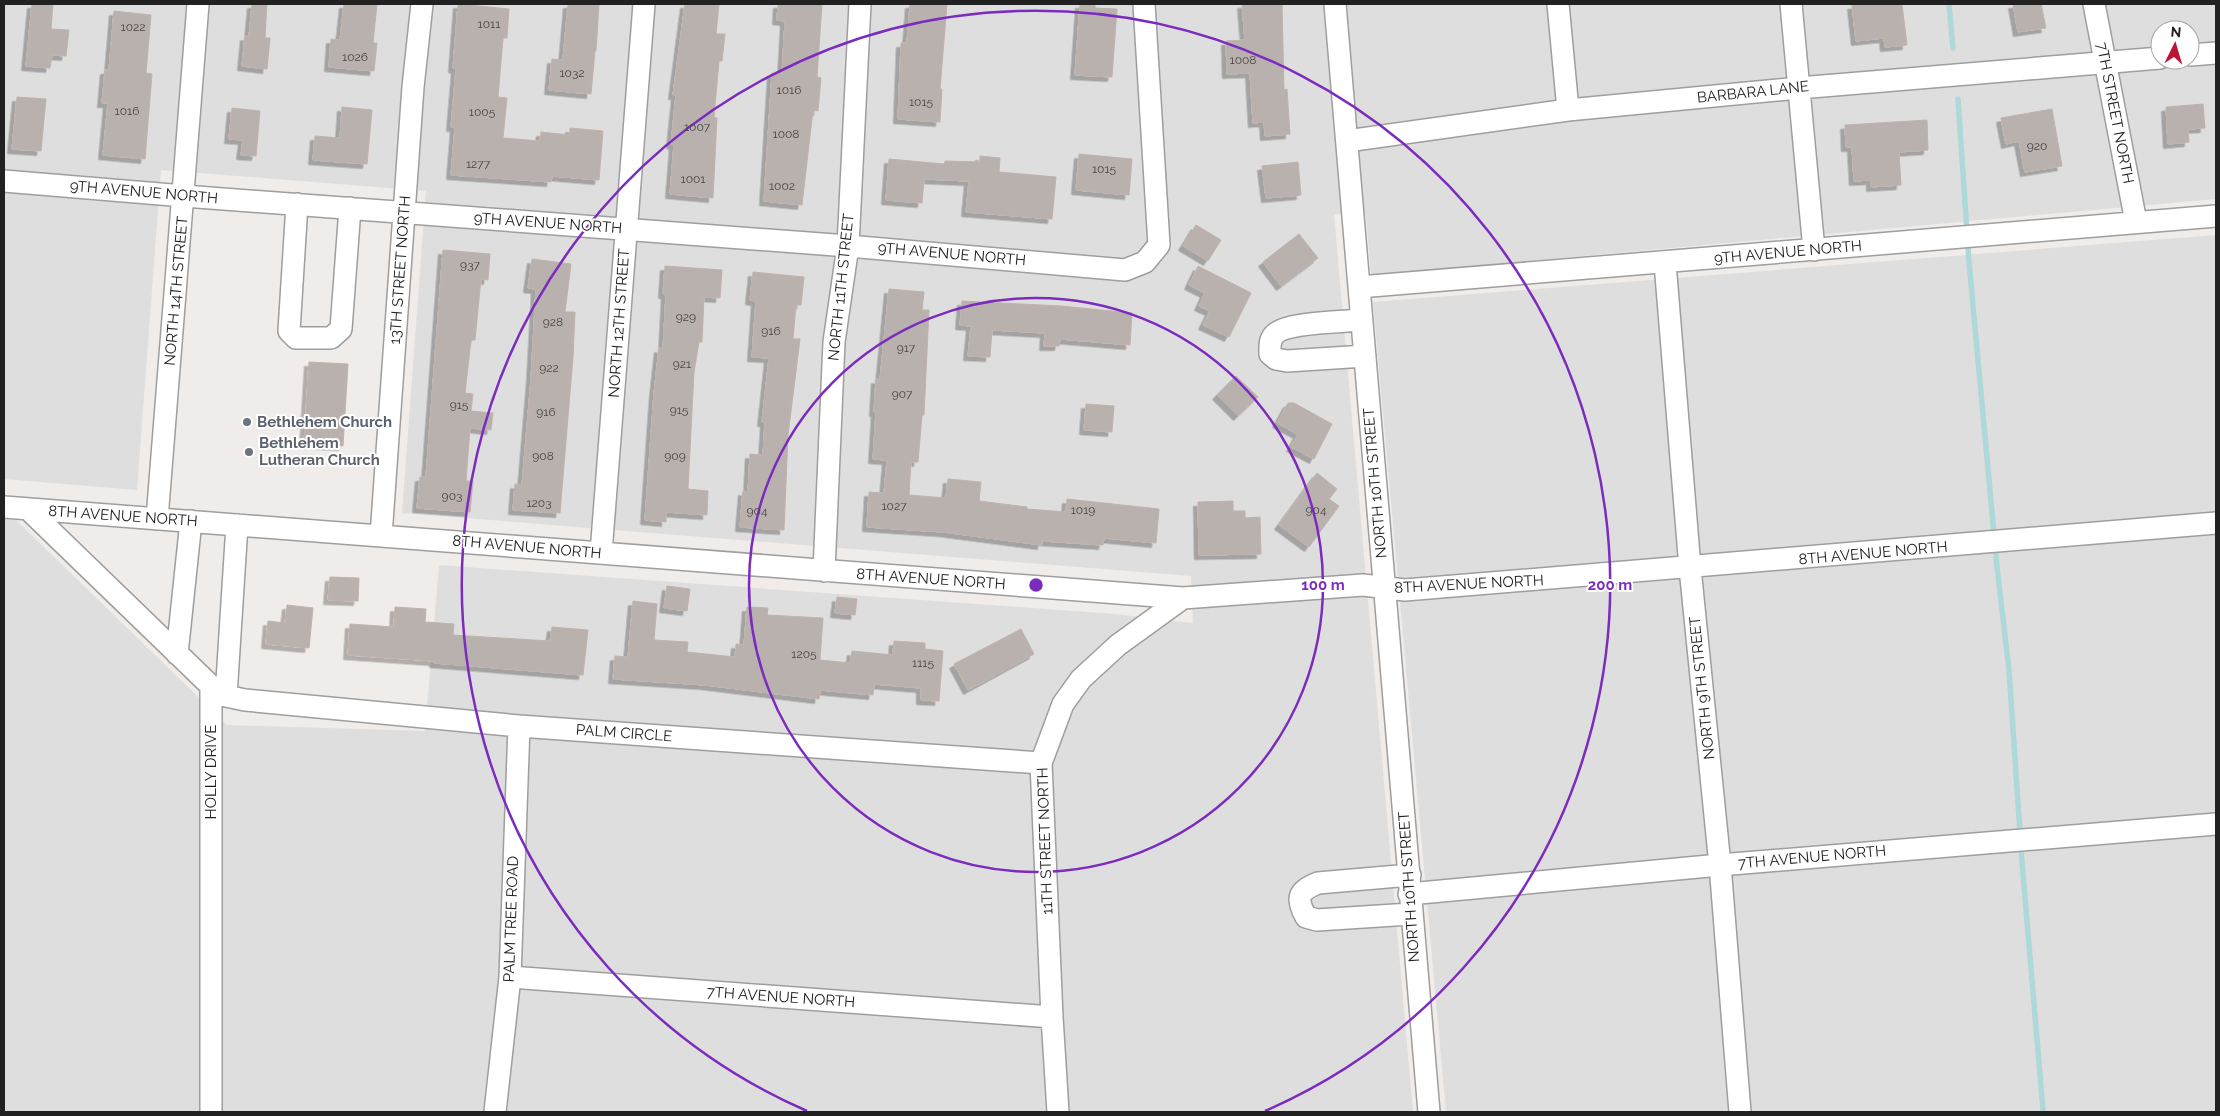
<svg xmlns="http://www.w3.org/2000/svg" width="2220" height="1116" viewBox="0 0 2220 1116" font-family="Raleway,sans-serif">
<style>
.residential{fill:#dfdede;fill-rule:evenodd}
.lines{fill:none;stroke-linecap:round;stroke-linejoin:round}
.stream{stroke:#aed8d9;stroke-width:5.5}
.building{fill:#b9b1ae;stroke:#c1b1ac;filter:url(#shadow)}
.minor-casing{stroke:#9e9e9e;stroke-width:24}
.minor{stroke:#fff;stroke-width:21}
.ring{fill:none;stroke:#7b2cbf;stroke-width:2.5}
.worship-dot{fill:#6b7280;stroke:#fff;stroke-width:2}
.labels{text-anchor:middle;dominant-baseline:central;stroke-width:4;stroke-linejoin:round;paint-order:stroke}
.number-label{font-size:12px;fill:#474544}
.street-label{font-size:15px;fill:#212121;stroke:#fff}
.worship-label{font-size:15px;font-weight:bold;fill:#5b616d;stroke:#fff;text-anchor:start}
.centre{fill:#7b2cbf;stroke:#fff;stroke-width:2.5}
.ring-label{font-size:15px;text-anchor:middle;font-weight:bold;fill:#7b2cbf;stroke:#fff;stroke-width:4;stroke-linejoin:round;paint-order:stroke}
</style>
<defs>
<filter id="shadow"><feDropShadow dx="-4.5" dy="4.5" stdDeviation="0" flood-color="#0004"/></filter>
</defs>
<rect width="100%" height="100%" fill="#f0ece9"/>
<!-- residential -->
<path class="residential" d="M4,4H2216V199L1371,275L1366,215L1334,214L1413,1112H4V519L16,520L227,725L425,731L439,565L1115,614L1193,623L1191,576L402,513L426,191L161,170L137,490L4,479ZM2160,30H2190V60H2160Z
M2216,235V1112H1446L1373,302Z"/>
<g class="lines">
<!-- stream -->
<path class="stream" d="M1949,4L1953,48
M1958,99L1969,262L1997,567L2009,670L2022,862L2043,1110"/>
</g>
<!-- building -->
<path class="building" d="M32,4H53L51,29L69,30L66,56L52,55L50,68L26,66Z
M252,4H267L265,38H270L267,69L242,66L245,36L249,37Z
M344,4H377L373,43H377L374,71L329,67L331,39L340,40Z
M458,4L509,9L507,38H503L498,97L507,98L503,138L540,141L541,132L570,135V128L603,131L599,180L552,176L551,182L451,175L455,127H451L456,69L453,68Z
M568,4H599L596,51H595L591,94L549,90L552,59L563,60Z
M685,4H719L716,34H725L722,61H719L714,117L717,118L713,198L670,194L674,145L671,144L676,95H673Z
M778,4H822L817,77L821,78L818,111L813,110L802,205L764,201L772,73L782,74L785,21L777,20Z
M910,4H947L940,89H942L940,122L898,119L901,43H907Z
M1080,4H1095V8L1117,9L1112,77L1075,75Z
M1242,4H1282L1284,90L1287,89L1290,134L1265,136L1264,122L1253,123L1250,73L1227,74L1226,41L1245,40Z
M1866,4H1902L1907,45L1885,47L1884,38L1856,41L1852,5Z
M2013,4H2041L2046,28L2018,32Z
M114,11L151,15L146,73L152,74L145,159L103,155L108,103H102L105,70H109Z
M17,97L46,99L41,151L12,149Z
M2203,104L2205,128L2188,129L2189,142L2168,144L2166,107Z
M342,107L372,110L367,164L313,160L315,136L340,138Z
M232,108L260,111L256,156L241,155L243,140L229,139Z
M2052,109L2062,166L2025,172L2019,141L2006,144L2001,118Z
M1927,120L1928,150L1899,152L1901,185L1871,187V180L1854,181L1852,147H1846L1845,125Z
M1079,154L1132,159L1129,195L1076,190Z
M980,156L1000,158L999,172L1056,177L1052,219L966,212L969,181L924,179L922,203L886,200L889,159L944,164L945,161L980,162Z
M1298,162L1301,195L1266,198L1262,166Z
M1196,225L1221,240L1208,261L1183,246Z
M1299,234L1318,258L1281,286L1263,262Z
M443,250L490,254L488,280L481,279L475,340H471L465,393L473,394L471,411L493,413L491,430L470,428L466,481H473L470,512L417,508L420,477H426Z
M532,259L571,264L565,312H575L573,357L560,513L513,510L515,484L522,485L531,379L536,289L528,288Z
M665,266L722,270L720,298L704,297L702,342H699L694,372L688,489L708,491L707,515L666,512V522L645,520L654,393L659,348L663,349L666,294H663Z
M1198,266L1251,293L1229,337L1203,325L1210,311L1199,306L1205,293L1189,285Z
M753,272L804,277L801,305H796L793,339H800L788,435L784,530L740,527L743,491L748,492L750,454L763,455L765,422H762L769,358L752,357L756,301L750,300Z
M889,289L924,292L922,310H929L924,415H922L918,462H911L909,495L946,498L948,479L981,482L979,501L1027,507V509L1066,512L1067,499L1159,509L1156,543L1104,538L1103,545L1042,541V545L943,532L867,527L869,492L884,493L887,460L873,459L876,412H874L876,379L880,380Z
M962,301L1061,306L1132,313L1130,345L1060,339L1059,346H1044L1045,333L992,330L990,357L968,356L971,326L960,325Z
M309,362L348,364L343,446L304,444Z
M1236,376L1258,397L1238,416L1217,395Z
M1288,403H1294L1332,424L1314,459L1291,447L1298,434L1277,423Z
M1086,404L1114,406L1112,432L1084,430Z
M1317,473L1337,489L1329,499L1339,506L1309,547L1279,525Z
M1233,501V511H1245V518L1260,517L1261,554L1199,555L1198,502Z
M330,577L359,578L358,601L328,600Z
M667,586L690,589L687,611L664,608Z
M837,597L857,599L855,615L835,613Z
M633,601L657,604L654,640L688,642L687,652L735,657L736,644L744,645L747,607L768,608L767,615L823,618L820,660L850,663L852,651L893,655L894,641L925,643V649L943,651L939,701L921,700V688L874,684L873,695L820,690L819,699L705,685L613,679L615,656L628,657Z
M287,605L313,608L309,648L266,644L268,621L285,623Z
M395,607L426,609L425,622L454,624L453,635L550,641L552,627L588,630L583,675L434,663V661L348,655L350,624L394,627Z
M1021,629L1034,654L968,690L954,664Z"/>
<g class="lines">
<!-- minor casing -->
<g class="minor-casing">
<path id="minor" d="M1335,4L1429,1112
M1558,4L1568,110
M1791,4L1814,250
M2094,4L2136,222
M2190,55L2216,53
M1347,141L1568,110L1799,88L2160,58
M4,181L184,196L848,246L1125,270L1145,262L1159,245L1144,4
M297,204L289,331L296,338H331L341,329L350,208
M1665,263L1690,568L1720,865L1740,1112
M1359,287L2216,216
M1361,320C1343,322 1284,322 1274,335C1269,341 1270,347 1270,354L1276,359L1287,361L1365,356
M4,507L1183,598L1363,585L1405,590L2216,523
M28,509L211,686V1112
M157,519L198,4
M381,536L413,87L422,4
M601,553L644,4
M824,571L834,342L848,246L860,4
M177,654L191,521
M211,686L226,696L245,700L519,726L1041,763
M226,696L237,525
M1410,875L1318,883C1299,891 1295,897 1306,917L1317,920L1410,914
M1409,894L1720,865L2216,824
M510,977L1052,1017
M495,1112L510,977L519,726
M1058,1112L1052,1017L1041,763L1063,704L1081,679L1118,645L1183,598"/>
</g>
<!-- minor -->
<use href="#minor" class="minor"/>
</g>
<!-- distance rings -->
<g class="ring">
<circle cx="1036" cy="585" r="287"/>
<path d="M807 1111A574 574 0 1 1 1265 1111"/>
</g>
<!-- markers -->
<g class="worship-dot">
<circle cx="247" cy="422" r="5"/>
<circle cx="249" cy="452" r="5"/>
</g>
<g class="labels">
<!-- number labels -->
<g class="number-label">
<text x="489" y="24">1011</text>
<text x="133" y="27">1022</text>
<text x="355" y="57">1026</text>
<text x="1243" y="60">1008</text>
<text x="572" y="73">1032</text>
<text x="789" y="90">1016</text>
<text x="921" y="102">1015</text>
<text x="127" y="111">1016</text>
<text x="482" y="112">1005</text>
<text x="697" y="127">1007</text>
<text x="786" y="134">1008</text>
<text x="2037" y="146">920</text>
<text x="478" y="164">1277</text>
<text x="1104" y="169">1015</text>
<text x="693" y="179">1001</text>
<text x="782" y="186">1002</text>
<text x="470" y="265">937</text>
<text x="686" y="317">929</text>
<text x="553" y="322">928</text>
<text x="771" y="331">916</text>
<text x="906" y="348">917</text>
<text x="682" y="364">921</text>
<text x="549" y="368">922</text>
<text x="902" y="394">907</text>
<text x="459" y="405">915</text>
<text x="679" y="410">915</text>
<text x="546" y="412">916</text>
<text x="543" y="456">908</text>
<text x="675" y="456">909</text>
<text x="452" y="496">903</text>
<text x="539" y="503">1203</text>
<text x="894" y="506">1027</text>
<text x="1083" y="510">1019</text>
<text x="1316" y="510">904</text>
<text x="757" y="511">904</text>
<text x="804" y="654">1205</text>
<text x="923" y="663">1115</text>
</g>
<!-- street labels -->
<g class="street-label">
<text transform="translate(1753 92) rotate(-6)">BARBARA LANE</text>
<text transform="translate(2115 113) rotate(79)">7TH STREET NORTH</text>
<text transform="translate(144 192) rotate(5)">9TH AVENUE NORTH</text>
<text transform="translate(548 223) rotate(4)">9TH AVENUE NORTH</text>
<text transform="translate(1788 252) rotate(-5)">9TH AVENUE NORTH</text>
<text transform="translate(952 254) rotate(5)">9TH AVENUE NORTH</text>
<text transform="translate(400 270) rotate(-86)">13TH STREET NORTH</text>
<text transform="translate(841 287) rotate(-84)">NORTH 11TH STREET</text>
<text transform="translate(176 291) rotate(-85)">NORTH 14TH STREET</text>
<text transform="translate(619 323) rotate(-86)">NORTH 12TH STREET</text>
<text transform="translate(1375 483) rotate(-95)">NORTH 10TH STREET</text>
<text transform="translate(123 516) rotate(4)">8TH AVENUE NORTH</text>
<text transform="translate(527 547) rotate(5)">8TH AVENUE NORTH</text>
<text transform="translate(1873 553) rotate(-5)">8TH AVENUE NORTH</text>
<text transform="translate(931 579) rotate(4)">8TH AVENUE NORTH</text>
<text transform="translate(1469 584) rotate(-3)">8TH AVENUE NORTH</text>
<text transform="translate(1702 688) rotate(-96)">NORTH 9TH STREET</text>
<text transform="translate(624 733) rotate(4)">PALM CIRCLE</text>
<text transform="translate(211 772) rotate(-90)">HOLLY DRIVE</text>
<text transform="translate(1045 841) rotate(-92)">11TH STREET NORTH</text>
<text transform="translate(1812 857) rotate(-5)">7TH AVENUE NORTH</text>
<text transform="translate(1409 887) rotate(-94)">NORTH 10TH STREET</text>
<text transform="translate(511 919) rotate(-88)">PALM TREE ROAD</text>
<text transform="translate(781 997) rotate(4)">7TH AVENUE NORTH</text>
</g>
<!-- worship labels -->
<g class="worship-label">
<text x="257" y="422">Bethlehem Church</text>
<text x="259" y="443">Bethlehem<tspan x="259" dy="17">Lutheran Church</tspan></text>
</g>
</g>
<circle cx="1036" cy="585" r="8" class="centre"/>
<g class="ring-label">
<text x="1323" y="590">100 m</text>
<text x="1610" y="590">200 m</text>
</g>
<!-- border -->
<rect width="2220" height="1116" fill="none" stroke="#212121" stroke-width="10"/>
<!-- north arrow -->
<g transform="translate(2175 45) rotate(5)"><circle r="24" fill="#ffffff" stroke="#a6a6a6"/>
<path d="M0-4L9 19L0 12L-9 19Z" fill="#bd1537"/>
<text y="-8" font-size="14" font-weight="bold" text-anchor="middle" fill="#212121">N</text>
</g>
</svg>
